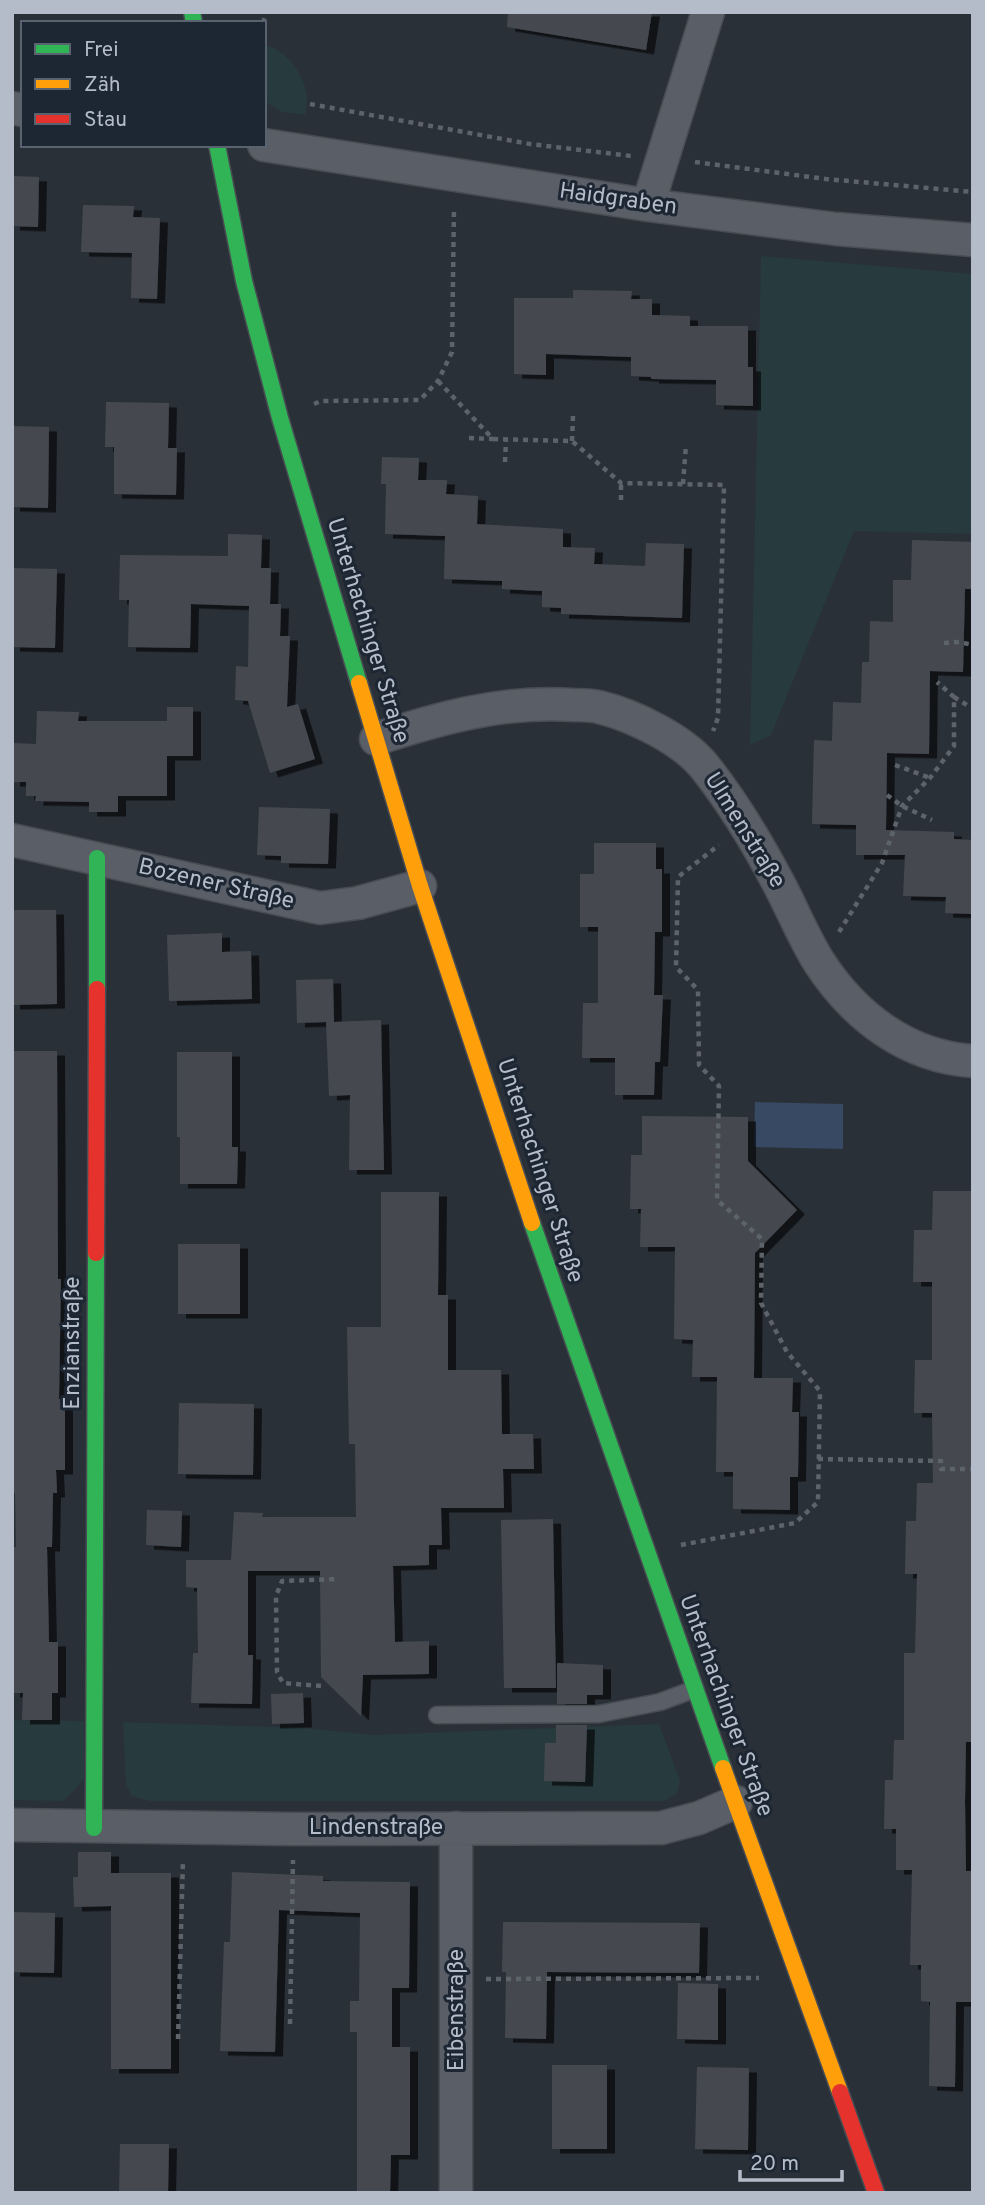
<svg xmlns="http://www.w3.org/2000/svg" width="985" height="2205" viewBox="0 0 985 2205" font-family="Overpass,sans-serif">
<style>
.green{fill:#273a3e}
.water{fill:#384963}
.building{fill:#444950;filter:url(#shadow)}
.lines{fill:none;stroke-linecap:round;stroke-linejoin:round}
.lane-casing{stroke:#484c53;stroke-width:19}
.street-casing{stroke:#484c53;stroke-width:35}
.fast-casing{stroke:#484c53;stroke-width:19}
.slow-casing{stroke:#484c53;stroke-width:19}
.jam-casing{stroke:#484c53;stroke-width:19}
.path{stroke:#5d636a;stroke-width:4.5;stroke-dasharray:5 5;stroke-linecap:butt}
.lane{stroke:#5a5e66;stroke-width:16}
.street{stroke:#5a5e66;stroke-width:32}
.fast{stroke:#30b455;stroke-width:16}
.slow{stroke:#ff9f0a;stroke-width:16}
.jam{stroke:#e5322d;stroke-width:16}
.labels{text-anchor:middle;dominant-baseline:central;stroke-width:6;stroke-linejoin:round;paint-order:stroke}
.street-label{font-size:23px;fill:#b4bcc9;stroke:#1d2633}
</style>
<defs>
<filter id="shadow"><feDropShadow dx="8" dy="4.5" stdDeviation="0" flood-color="#0009"/></filter>
</defs>
<rect width="100%" height="100%" fill="#2a3038"/>
<!-- green -->
<path class="green" d="M264,45C286,49 307,77 307,99C307,104 306,110 305,115L282,112L264,101Z
M761,256L973,274V534L854,531L771,735L750,745Z
M12,1720L84,1721V1779L64,1801L12,1800Z
M123,1722L304,1728L372,1735L659,1724L680,1781L677,1793L664,1801H150L132,1796L126,1784Z"/>
<!-- water -->
<path class="water" d="M755,1102L843,1104V1149L754,1147Z"/>
<!-- building -->
<path class="building" d="M508,12H652L646,50L507,27Z
M12,176L39,177L38,227L12,226Z
M83,205L134,206L133,217L160,218L157,299L131,298L132,253L81,252Z
M573,290L632,291L631,299H652V315L690,316V326H748V367H753V406L716,405V380L651,379V377L631,376V357L546,354V375L514,374V298H573Z
M106,402L169,403L168,448H177L176,495L114,494V447H105Z
M12,426L49,427L48,508L12,507Z
M382,457L419,458L418,480H447L446,494L478,496L477,524L563,529V547L595,548L594,564L645,566L646,543L684,544L682,618L561,614V608L542,607V591L502,589V581L444,579L445,536L385,534L386,484H381Z
M228,534L262,535L261,568H271L270,604H281L280,636H290L287,707L298,704L315,759L270,773L248,701L235,700L236,666L248,667L249,606L191,604L190,648L128,647L129,600H119L120,555L228,556Z
M912,540L973,542V589H965L963,672L930,671L929,754L887,753L886,830L954,832V839L973,840V914L945,913L946,897L903,896L905,855H856V825L812,824L814,740L832,741L833,702L861,703L862,662H869L870,621L893,622V580H911Z
M12,568L57,569L55,648L12,647Z
M167,707H193V756H167V796H118V812H89V802L35,801L36,796H26V782H12V743L36,744L37,711L79,712L78,721H167Z
M259,807L330,809L328,864L281,863V856L257,855Z
M594,843H656V869H662V932H655L654,995H663L660,1062H655L654,1095H615V1058H582L583,1003H598V927H580V874H594Z
M12,910H56L57,1004L12,1005Z
M222,933V952L251,951L252,999L169,1001L167,935Z
M333,979L334,1022L381,1020L384,1170H349L350,1095L329,1096L326,1022L297,1023L296,980Z
M12,1051H57L58,1279H61L59,1399H65V1470H56L57,1493H53L52,1547H47L49,1642H58V1693H52V1720H22L23,1693H12V1547H16L15,1493H12Z
M177,1052H232V1147H238L237,1184H180V1137H177Z
M642,1116L748,1117V1161L797,1210L755,1253L754,1378H793L792,1412H799L798,1477H790V1510L733,1509V1472H716L717,1377H692L693,1340L674,1339L675,1247H640L641,1209H630L631,1155H642Z
M933,1191H973V1742H966L965,1802L966,1871H973V2002H956L955,2087L929,2086L930,2002L921,2001V1965H910L912,1870H896V1829H884L885,1780H893L894,1740H904V1653H915L917,1574H905L906,1521H916L917,1483H933L932,1413H914L915,1360H932V1282H913L914,1230H932Z
M381,1192H439L438,1295H448V1370H501L502,1434H533L534,1469H503L504,1508H441L442,1545H429V1565L393,1566L395,1642L429,1641V1674L363,1675L361,1716L321,1677L320,1571H248V1655H253L252,1704L191,1703L193,1653H198L197,1588L186,1587V1560H231L234,1512L263,1513L262,1517H356L355,1444H349L347,1327H381Z
M178,1244H240V1314H178Z
M179,1403L254,1404L253,1475L178,1474Z
M147,1510L182,1511L181,1547L146,1545Z
M553,1519L556,1688H504L501,1520Z
M557,1663L603,1665V1695H587V1704H557Z
M303,1693L304,1723L272,1724L271,1694Z
M556,1725H587L585,1782L544,1781L545,1743H556Z
M78,1852H111V1873H171V2069H111V1906L74,1907L73,1877H78Z
M232,1872L323,1876V1881L410,1882L409,1988H392V2047H410V2155H391L390,2193H357V2032H350V2001H359L360,1913L279,1910L275,2052L220,2051L224,1942H230Z
M12,1912L55,1913L54,1973L12,1972Z
M503,1922L700,1923L699,1973L547,1972L546,2039L505,2038L506,1972H502Z
M678,1983L718,1984V2040L677,2039Z
M552,2065H607V2149H552Z
M697,2067L749,2068L748,2150L695,2149Z
M120,2144H169L168,2193H119Z"/>
<g class="lines">
<!-- lane casing -->
<g class="lane-casing">
<path id="lane" d="M437,1715L599,1714L660,1702L695,1689"/>
</g>
<!-- street casing -->
<g class="street-casing">
<path id="street" d="M12,108L23,110
M264,145L648,205L836,229L973,240
M648,205L708,12
M376,739C439,718 505,700 573,705C581,705 591,705 599,707C632,715 682,739 704,766C732,801 759,846 780,886C793,911 804,938 819,962C854,1016 907,1057 973,1061
M12,840L320,908L358,903L420,886
M12,1825L293,1829L661,1828L699,1818L736,1802
M456,2193V1828"/>
</g>
<!-- fast casing -->
<g class="fast-casing">
<path id="fast" d="M192,12L194,23
M217,145L244,281L280,418L359,683
M97,989V858
M532,1223L723,1768
M94,1828L96,1253"/>
</g>
<!-- slow casing -->
<g class="slow-casing">
<path id="slow" d="M359,683L420,886L532,1223
M723,1768L840,2092"/>
</g>
<!-- jam casing -->
<g class="jam-casing">
<path id="jam" d="M96,1253L97,989
M840,2092L876,2193"/>
</g>
<!-- path -->
<path class="path" d="M263,23L266,12
M310,104L530,144L631,156
M695,162L826,179L973,192
M438,381L493,439L572,441L621,483L724,485L718,718L713,731
M314,404L321,401L420,400L438,381L452,352L454,207
M469,438L493,439
M572,441L573,416
M505,462L506,440
M683,484L686,445
M621,500V483
M944,643L959,642L973,645
M954,697L967,705L973,706
M895,765L930,778
M887,795L902,806L932,820
M839,932L882,863L902,806L930,778L954,746V697L937,682
M818,1459L941,1461V1469H973
M681,1545L795,1523L818,1502L820,1391L787,1352L761,1303L762,1239L717,1200L719,1086L699,1065L698,990L676,967L678,877L719,845
M321,1686L283,1683L277,1672L276,1596L282,1581L339,1579
M486,1979L759,1978
M290,2024L293,1860
M178,2039L183,1860"/>
<!-- lane -->
<use href="#lane" class="lane"/>
<!-- street -->
<use href="#street" class="street"/>
<!-- fast -->
<use href="#fast" class="fast"/>
<!-- slow -->
<use href="#slow" class="slow"/>
<!-- jam -->
<use href="#jam" class="jam"/>
</g>
<g class="labels">
<!-- street labels -->
<g class="street-label">
<text transform="translate(618 200) rotate(8)">Haidgraben</text>
<text transform="translate(367 631) rotate(73)">Unterhachinger Straße</text>
<text transform="translate(744 831) rotate(58)">Ulmenstraße</text>
<text transform="translate(216 885) rotate(13)">Bozener Straße</text>
<text transform="translate(539 1171) rotate(72)">Unterhachinger Straße</text>
<text transform="translate(73 1343) rotate(-90)">Enzianstraße</text>
<text transform="translate(725 1706) rotate(70)">Unterhachinger Straße</text>
<text x="376" y="1828">Lindenstraße</text>
<text transform="translate(457 2010) rotate(-90)">Eibenstraße</text>
</g>
</g>
<!-- border -->
<rect width="985" height="2205" fill="none" stroke="#b4bcc9" stroke-width="28"/>
<!-- legend -->
<rect x="21" y="21" width="245" height="126" fill="#1d2633" stroke="#59626f" stroke-width="2"/>
<rect x="35" y="44" width="35" height="10" fill="#30b455" stroke="#59626f" stroke-width="2"/>
<text x="84" y="56" font-size="21" fill="#b4bcc9">Frei</text>
<rect x="35" y="79" width="35" height="10" fill="#ff9f0a" stroke="#59626f" stroke-width="2"/>
<text x="84" y="91" font-size="21" fill="#b4bcc9">Zäh</text>
<rect x="35" y="114" width="35" height="10" fill="#e5322d" stroke="#59626f" stroke-width="2"/>
<text x="84" y="126" font-size="21" fill="#b4bcc9">Stau</text>
<!-- scale -->
<path d="M740 2170v10h102v-10" fill="none" stroke="#b4bcc9" stroke-width="3.5"/>
<text x="750" y="2170" font-size="21" fill="#b4bcc9" stroke="#1d2633" stroke-width="5" paint-order="stroke">20 m</text>
</svg>
